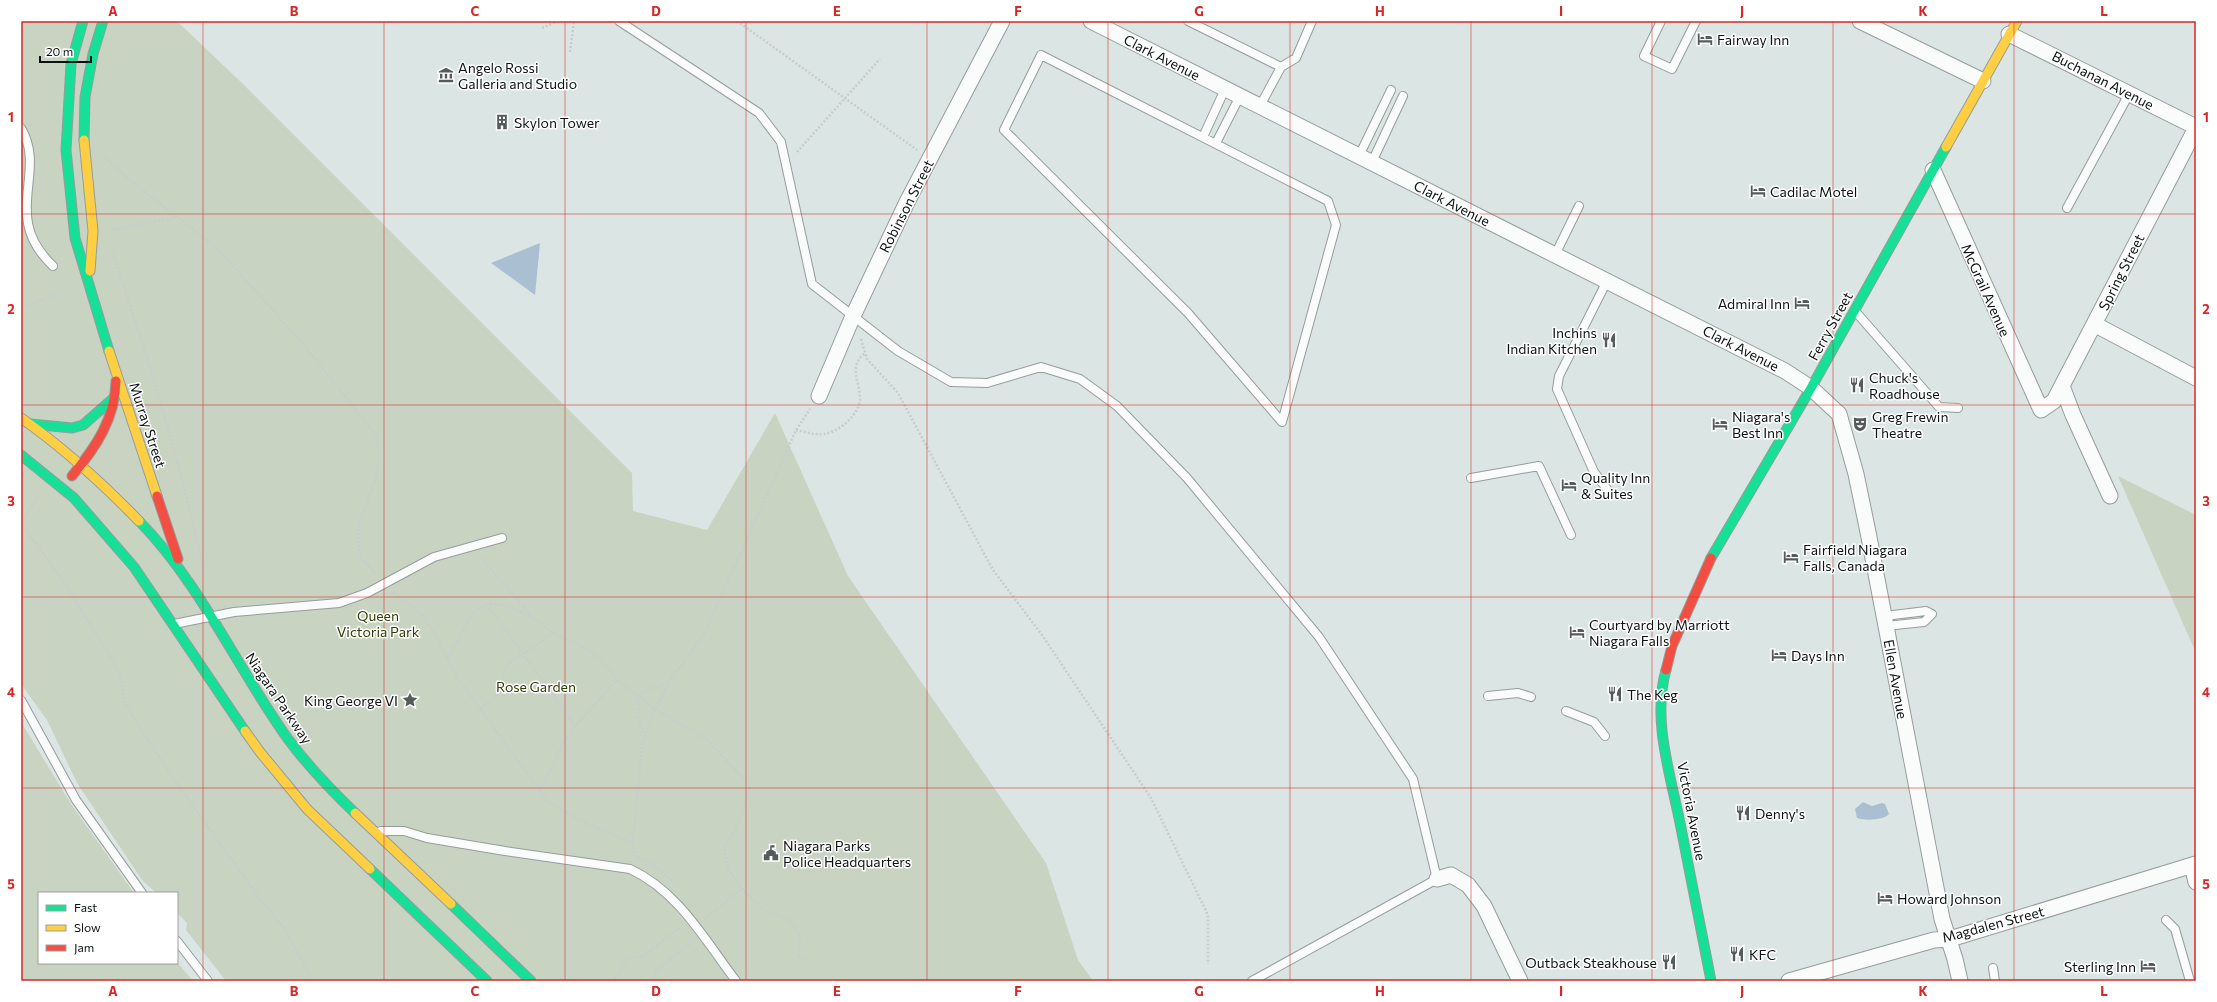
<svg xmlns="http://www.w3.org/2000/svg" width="2217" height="1002" viewBox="0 0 2217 1002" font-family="Commissioner,sans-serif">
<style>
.green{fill:#c9d3c2}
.water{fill:#aabfd1}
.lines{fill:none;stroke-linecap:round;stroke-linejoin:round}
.lane-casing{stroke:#959d9b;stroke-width:10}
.street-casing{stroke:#959d9b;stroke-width:17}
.fast-casing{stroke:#959d9b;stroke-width:11}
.slow-casing{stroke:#959d9b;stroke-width:11}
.jam-casing{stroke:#959d9b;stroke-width:11}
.path{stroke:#c9cccb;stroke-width:2.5;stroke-dasharray:2 2;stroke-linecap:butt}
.lane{stroke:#fafbfb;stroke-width:8}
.street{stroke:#fafbfb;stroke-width:15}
.fast{stroke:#16e098;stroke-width:9}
.slow{stroke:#ffcf43;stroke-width:9}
.jam{stroke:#f24e42;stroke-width:9}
.grid{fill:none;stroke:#d62828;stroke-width:1;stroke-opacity:0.55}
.labels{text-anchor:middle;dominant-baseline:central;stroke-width:3;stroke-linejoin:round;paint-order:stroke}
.poi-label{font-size:14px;fill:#0b1211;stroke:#fff;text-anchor:start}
.street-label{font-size:14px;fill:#0b1211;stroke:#fff}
.park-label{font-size:14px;fill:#303d04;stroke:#fff}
.neatline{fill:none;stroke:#d62828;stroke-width:1.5}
.grid-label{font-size:13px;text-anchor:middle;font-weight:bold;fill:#d62828}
</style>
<rect width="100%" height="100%" fill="#dbe6e4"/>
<!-- green -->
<path class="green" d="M21,21H174L181,25L243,84L632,473L633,511L707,530L775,413L848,576L1046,863L1078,960L1093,981H226L186,930L187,923L177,913V893H156L142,880L77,783L47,720L21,684Z
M2118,476L2196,515V653Z
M21,722L71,804L134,893H39V963L177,962L193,981H21Z"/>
<!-- water -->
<path class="water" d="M540,243L535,295L491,263Z
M1863,802L1872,806L1882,803L1885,804L1889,814C1884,820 1866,821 1857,818L1855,809Z"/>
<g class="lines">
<!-- lane casing -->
<g class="lane-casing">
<path id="lane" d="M619,21L759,113L781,142L812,284L898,351L951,382L987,383L1041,367L1080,379L1117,406L1187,478L1319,637L1413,779L1437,879L1252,981
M1188,21L1281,67L1296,58L1312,21
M1661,21L1644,56L1672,69L1696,21
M1041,55L1328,201L1336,225L1282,422L1188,313L1004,130Z
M1260,106L1281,67
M21,128C48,173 0,216 53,266
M1203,137L1225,89
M1216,143L1240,96
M1359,156L1391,90
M1372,162L1403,96
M2067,208L2129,94
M1555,255L1579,206
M1855,311L1939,407L1958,408
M1471,478L1539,466L1571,535
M1607,489L1594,472L1557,389L1559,376L1607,281
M1885,616L1926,611L1932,614L1924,622L1886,626
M174,624L234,612L339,603L367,593L434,557L502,538
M1488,696L1518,693L1531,697
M21,700L76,800L142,893
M1566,711L1594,722L1605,736
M381,831H404L427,838L505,851L630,869C678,891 705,940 736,981
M2166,920L2175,929L2190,981
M177,941L208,981
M1993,968L1995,981"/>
</g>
<!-- street casing -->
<g class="street-casing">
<path id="street" d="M1091,21L1785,371L1811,388L1839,414L1856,474L1868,532L1942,919L1955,959L1960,981
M1860,21L1983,81
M2009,34L2196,127
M1933,170L2041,410L2054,401L2196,128
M2094,324L2196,378
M2062,386L2073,415L2110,496
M819,396L853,316L907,202L1002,21
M2192,865L2196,882
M1437,879L1451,875L1468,885L1484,906L1520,981
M1789,981L1934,940L1950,939L2196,864"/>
</g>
<!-- fast casing -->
<g class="fast-casing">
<path id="fast" d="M83,21L71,64L66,150L75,238L109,351
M84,140L85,97L93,54L103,21
M31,424L72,428L83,425L115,397
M21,455L74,498L134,567L245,731
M139,521C201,584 237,668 288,739C308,766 331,790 355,813
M1711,558L1811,388L1946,147
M1666,670C1652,719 1670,773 1680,823C1690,875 1701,928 1711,981
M370,869L487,981
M451,904L531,981"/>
</g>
<!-- slow casing -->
<g class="slow-casing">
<path id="slow" d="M84,140L93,231L90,271
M1946,147L2017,21
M109,351L157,496
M21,418C64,448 102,483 139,521
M245,731L260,752L307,809L370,869
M355,813L451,904"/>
</g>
<!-- jam casing -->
<g class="jam-casing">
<path id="jam" d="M72,476C96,447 115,419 116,381
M157,496L178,559
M1666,670L1672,646L1711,558"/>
</g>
<!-- path -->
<path class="path" d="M737,21L917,150
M542,28L558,21
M570,52L574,21
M797,152L880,59
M105,157L124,175L220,251L305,346L378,438L379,459L376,477L358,528V539L360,556L375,574
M111,230L177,217
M112,252C148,356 180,462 204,570
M21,307L59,294
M861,339L867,359L898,393L993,570L1042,635L1151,798L1208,915V964
M796,430C805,432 815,435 824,434C839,432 859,415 860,399C860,382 848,366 865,353
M21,523L61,578L113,661L121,678L124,701L140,728L173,778L260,899L284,928L313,981
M21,523L39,495
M393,592L421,614L433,631L457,677L548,802L577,819L633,843L642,745L655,709L617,680L602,660L584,647L554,633L535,619L480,557
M487,604L575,726
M447,659C475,615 471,585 533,618
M480,708C510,690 494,687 509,663L554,633
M645,737L638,716L639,704L636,695L669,682
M540,791L563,744L575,726L617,680
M633,843L634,855L653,864L677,885
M705,919L742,889
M805,959L798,957L800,942L797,929L783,916L766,912L742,889L728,869L724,848C735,830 748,806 749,784L707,740L655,709L669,682L704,634L796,430L810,409
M748,975L753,981
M612,981L620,974L627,959L644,956L681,926
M653,981L656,971L692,942"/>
<!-- lane -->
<use href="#lane" class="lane"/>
<!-- street -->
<use href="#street" class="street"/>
<!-- fast -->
<use href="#fast" class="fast"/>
<!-- slow -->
<use href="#slow" class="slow"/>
<!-- jam -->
<use href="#jam" class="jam"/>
</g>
<!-- grid -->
<path class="grid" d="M203,21V981M384,21V981M565,21V981M746,21V981M927,21V981M1108,21V981M1290,21V981M1471,21V981M1652,21V981M1833,21V981M2014,21V981M21,214H2196M21,405H2196M21,597H2196M21,788H2196"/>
<!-- icons -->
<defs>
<g id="hotel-bare" transform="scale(1.2)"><path d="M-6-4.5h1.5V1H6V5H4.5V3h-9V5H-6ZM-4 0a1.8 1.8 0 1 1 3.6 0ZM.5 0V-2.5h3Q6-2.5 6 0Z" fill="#545c5b" stroke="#fff" stroke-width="2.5" paint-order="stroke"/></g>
<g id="museum-bare" transform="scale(1.2)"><path d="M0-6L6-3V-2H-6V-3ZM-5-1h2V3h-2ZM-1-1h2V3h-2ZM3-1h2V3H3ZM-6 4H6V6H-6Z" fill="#545c5b" stroke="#fff" stroke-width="2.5" paint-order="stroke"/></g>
<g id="building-bare" transform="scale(1.2)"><path d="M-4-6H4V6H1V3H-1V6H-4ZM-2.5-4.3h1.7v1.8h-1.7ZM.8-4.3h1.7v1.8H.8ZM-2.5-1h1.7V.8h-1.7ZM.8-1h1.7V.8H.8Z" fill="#545c5b" stroke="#fff" stroke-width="2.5" paint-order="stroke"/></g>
<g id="restaurant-bare" transform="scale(1.2)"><path d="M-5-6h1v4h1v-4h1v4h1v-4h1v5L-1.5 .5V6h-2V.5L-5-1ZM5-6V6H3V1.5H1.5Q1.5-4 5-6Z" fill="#545c5b" stroke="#fff" stroke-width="2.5" paint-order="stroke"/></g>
<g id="theatre-bare" transform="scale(1.2)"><path d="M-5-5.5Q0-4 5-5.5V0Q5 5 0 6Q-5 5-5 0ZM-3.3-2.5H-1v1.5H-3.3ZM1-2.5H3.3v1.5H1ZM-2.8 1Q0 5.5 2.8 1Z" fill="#545c5b" stroke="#fff" stroke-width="2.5" paint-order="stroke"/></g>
<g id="sight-bare" transform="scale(1.2)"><path d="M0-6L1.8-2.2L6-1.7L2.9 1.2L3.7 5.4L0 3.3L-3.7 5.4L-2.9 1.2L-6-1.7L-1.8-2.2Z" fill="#545c5b" stroke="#fff" stroke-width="2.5" paint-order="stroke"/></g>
<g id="civic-bare" transform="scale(1.2)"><path d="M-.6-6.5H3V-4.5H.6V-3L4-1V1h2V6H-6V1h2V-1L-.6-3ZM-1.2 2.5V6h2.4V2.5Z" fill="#545c5b" stroke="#fff" stroke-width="2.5" paint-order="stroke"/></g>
</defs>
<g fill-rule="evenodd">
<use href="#hotel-bare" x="1705" y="39"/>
<use href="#museum-bare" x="446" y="75"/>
<use href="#building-bare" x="502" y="122"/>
<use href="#hotel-bare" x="1758" y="191"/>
<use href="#hotel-bare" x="1802" y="303"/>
<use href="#restaurant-bare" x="1609" y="340"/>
<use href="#restaurant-bare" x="1857" y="385"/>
<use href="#hotel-bare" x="1720" y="424"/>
<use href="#theatre-bare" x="1860" y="424"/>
<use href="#hotel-bare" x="1569" y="485"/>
<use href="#hotel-bare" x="1791" y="557"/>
<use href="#hotel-bare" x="1577" y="632"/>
<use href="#hotel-bare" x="1779" y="655"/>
<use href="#restaurant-bare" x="1615" y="694"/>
<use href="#sight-bare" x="410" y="700"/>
<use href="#restaurant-bare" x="1743" y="813"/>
<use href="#civic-bare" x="771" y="853"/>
<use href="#hotel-bare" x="1885" y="898"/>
<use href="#restaurant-bare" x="1737" y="954"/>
<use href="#restaurant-bare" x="1669" y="962"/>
<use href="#hotel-bare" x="2148" y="966"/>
</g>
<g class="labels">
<!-- poi labels -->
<g class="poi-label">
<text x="1717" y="39">Fairway Inn</text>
<text x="458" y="67">Angelo Rossi<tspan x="458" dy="16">Galleria and Studio</tspan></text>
<text x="514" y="122">Skylon Tower</text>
<text x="1770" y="191">Cadilac Motel</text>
<text x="1790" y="303" text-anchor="end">Admiral Inn</text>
<text x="1597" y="332" text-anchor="end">Inchins<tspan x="1597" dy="16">Indian Kitchen</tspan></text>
<text x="1869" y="377">Chuck's<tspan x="1869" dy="16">Roadhouse</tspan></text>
<text x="1732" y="416">Niagara's<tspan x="1732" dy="16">Best Inn</tspan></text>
<text x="1872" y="416">Greg Frewin<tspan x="1872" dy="16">Theatre</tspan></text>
<text x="1581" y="477">Quality Inn<tspan x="1581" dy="16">&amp; Suites</tspan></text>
<text x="1803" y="549">Fairfield Niagara<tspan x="1803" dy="16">Falls, Canada</tspan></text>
<text x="1589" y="624">Courtyard by Marriott<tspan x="1589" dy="16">Niagara Falls</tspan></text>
<text x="1791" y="655">Days Inn</text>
<text x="1627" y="694">The Keg</text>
<text x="398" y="700" text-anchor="end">King George VI</text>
<text x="1755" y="813">Denny's</text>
<text x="783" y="845">Niagara Parks<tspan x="783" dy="16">Police Headquarters</tspan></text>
<text x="1897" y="898">Howard Johnson</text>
<text x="1749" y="954">KFC</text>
<text x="1657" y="962" text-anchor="end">Outback Steakhouse</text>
<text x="2136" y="966" text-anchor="end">Sterling Inn</text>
</g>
<!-- street labels -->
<g class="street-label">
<text transform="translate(1162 57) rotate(27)">Clark Avenue</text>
<text transform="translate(2103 80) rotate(27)">Buchanan Avenue</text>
<text transform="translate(1452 203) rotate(27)">Clark Avenue</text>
<text transform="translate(906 206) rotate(-63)">Robinson Street</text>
<text transform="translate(2121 272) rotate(-63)">Spring Street</text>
<text transform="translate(1986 290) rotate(66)">McGrail Avenue</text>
<text transform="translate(1830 326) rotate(-61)">Ferry Street</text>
<text transform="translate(1741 348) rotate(27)">Clark Avenue</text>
<text transform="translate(148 425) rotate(72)">Murray Street</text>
<text transform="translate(1896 679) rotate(80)">Ellen Avenue</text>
<text transform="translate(279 698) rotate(56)">Niagara Parkway</text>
<text transform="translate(1692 811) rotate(79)">Victoria Avenue</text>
<text transform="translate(1993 924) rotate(-15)">Magdalen Street</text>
</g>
<!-- park labels -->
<g class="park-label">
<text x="378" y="615">Queen<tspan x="378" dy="16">Victoria Park</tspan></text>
<text x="536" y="686">Rose Garden</text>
</g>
</g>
<!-- border -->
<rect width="2217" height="1002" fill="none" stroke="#ffffff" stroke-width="44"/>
<!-- legend -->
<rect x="38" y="892" width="140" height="72" fill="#ffffff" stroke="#9da0a0"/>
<rect x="46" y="905" width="20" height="6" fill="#16e098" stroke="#9da0a0"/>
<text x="74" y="912" font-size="12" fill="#0b1211">Fast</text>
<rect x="46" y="925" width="20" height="6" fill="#ffcf43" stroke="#9da0a0"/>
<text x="74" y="932" font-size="12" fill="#0b1211">Slow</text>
<rect x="46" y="945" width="20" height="6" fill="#f24e42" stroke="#9da0a0"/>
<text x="74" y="952" font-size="12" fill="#0b1211">Jam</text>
<!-- scale -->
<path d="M40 56v6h51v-6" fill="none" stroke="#0b1211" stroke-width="2"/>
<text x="46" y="56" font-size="12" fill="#0b1211" stroke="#ffffff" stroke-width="3" paint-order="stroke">20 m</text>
<rect x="22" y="22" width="2173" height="958" class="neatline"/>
<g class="grid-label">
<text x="113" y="16">A</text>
<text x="294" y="16">B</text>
<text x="475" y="16">C</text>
<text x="656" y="16">D</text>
<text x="837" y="16">E</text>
<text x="1018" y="16">F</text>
<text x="1199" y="16">G</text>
<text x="1380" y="16">H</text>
<text x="1561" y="16">I</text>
<text x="1742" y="16">J</text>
<text x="1923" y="16">K</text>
<text x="2104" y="16">L</text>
<text x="11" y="122">1</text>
<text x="2206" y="122">1</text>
<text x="11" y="314">2</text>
<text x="2206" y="314">2</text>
<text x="11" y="506">3</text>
<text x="2206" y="506">3</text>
<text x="11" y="697">4</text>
<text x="2206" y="697">4</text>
<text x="11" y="889">5</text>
<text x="2206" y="889">5</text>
<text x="113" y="996">A</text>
<text x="294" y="996">B</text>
<text x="475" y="996">C</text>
<text x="656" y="996">D</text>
<text x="837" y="996">E</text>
<text x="1018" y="996">F</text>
<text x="1199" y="996">G</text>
<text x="1380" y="996">H</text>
<text x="1561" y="996">I</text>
<text x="1742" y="996">J</text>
<text x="1923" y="996">K</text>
<text x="2104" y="996">L</text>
</g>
</svg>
